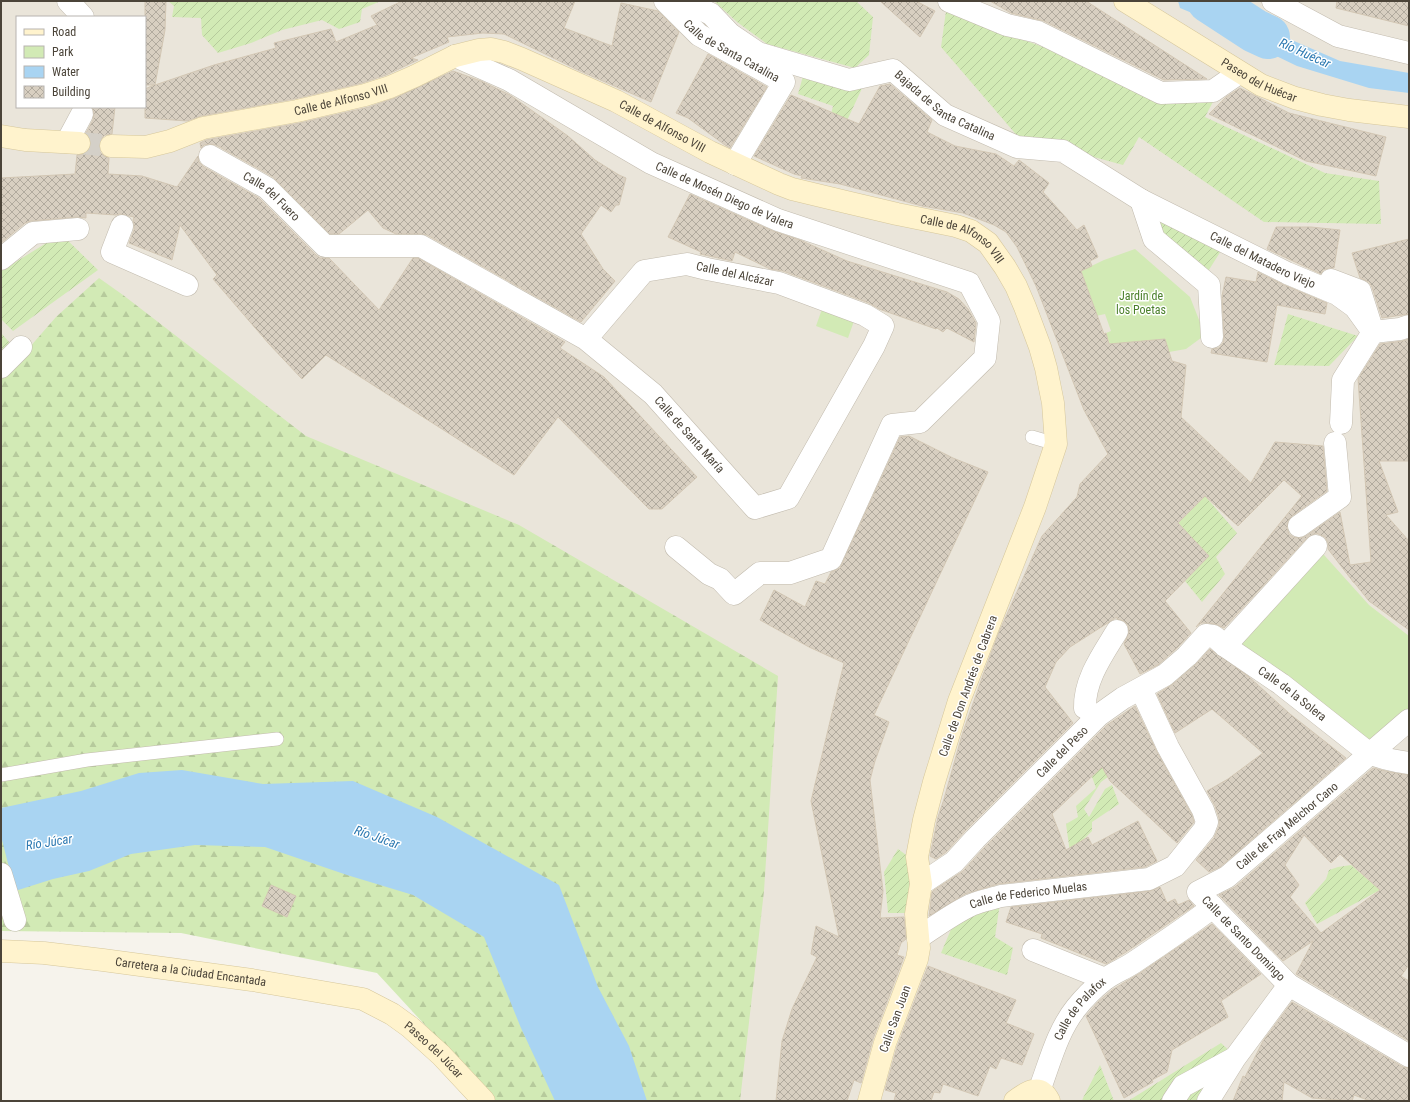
<svg xmlns="http://www.w3.org/2000/svg" width="1410" height="1102" viewBox="0 0 1410 1102" font-family="'Roboto Condensed',sans-serif">
<style>
.residential{fill:#eae5da;fill-rule:evenodd}
.green{fill:#d2eab5}
.forest{fill:url(#forest-firs)}
.garden{fill:url(#garden-furrows)}
.water{fill:#a9d4f2}
.lines{fill:none;stroke-linecap:round;stroke-linejoin:round}
.river{stroke:#a9d4f2;stroke-width:44}
.building{fill:url(#building-cross-hatch);stroke:#d3c7b4;fill-rule:evenodd}
.secondary-tunnel{stroke:#d4d0c8;stroke-width:22;stroke-dasharray:22 11;stroke-linecap:butt}
.lane-casing{stroke:#c2bbae;stroke-width:14}
.street-casing{stroke:#c2bbae;stroke-width:23}
.secondary-casing{stroke:#d6c79b;stroke-width:23}
.lane{stroke:#fff;stroke-width:13}
.street{stroke:#fff;stroke-width:22}
.secondary{stroke:#fff3cd;stroke-width:22}
.labels{text-anchor:middle;dominant-baseline:central;stroke-width:3;stroke-linejoin:round;paint-order:stroke}
.street-label{font-size:12px;fill:#4b4439;stroke:#fff}
.park-label{font-size:12px;fill:#4a7f2a;stroke:#fff}
.water-label{font-size:13px;font-style:italic;fill:#2e7ab2;stroke:#fff}
</style>
<defs>
<pattern id="forest-firs" width="22" height="20" patternUnits="userSpaceOnUse"><rect width="22" height="20" fill="#d2eab5"/><path d="M5 1l3.5 6h-7zM16 11l3.5 6h-7z" fill="#b6ca9c"/></pattern>
<pattern id="garden-furrows" width="10" height="10" patternUnits="userSpaceOnUse"><rect width="10" height="10" fill="#d2eab5"/><path d="M-1 1l2-2M0 10L10 0M9 11l2-2" fill="none" stroke="#b6ca9c"/></pattern>
<pattern id="building-cross-hatch" width="8" height="8" patternUnits="userSpaceOnUse"><rect width="8" height="8" fill="#d8cfc1"/><path d="M0 0l8 8M0 8l8-8" fill="none" stroke="#b1aa9e"/></pattern>
</defs>
<rect width="100%" height="100%" fill="#f6f3ec"/>
<!-- residential -->
<path class="residential" d="M1,1H1409V1101H702L1,467ZM17,17H145V107H17Z"/>
<!-- green -->
<path class="green" d="M1135,249L1190,297L1205,335L1186,349L1169,352L1165,339L1143,341L1117,366L1106,333L1111,331L1105,314L1096,316L1081,271L1104,260Z
M822,309L854,321L848,338L816,326Z
M1316,546L1369,605L1409,636V720L1371,754L1225,646Z"/>
<!-- forest -->
<path class="forest" d="M99,278L123,295L306,436L519,525L778,676L764,891L740,1101H495L377,973L181,933L1,931V380L56,317Z"/>
<!-- garden -->
<path class="garden" d="M168,1H381L362,9L360,22L339,29L322,20L282,30L251,43L218,53L202,35L201,18L172,17L174,6Z
M714,1H856L873,17L869,55L855,68L767,44L737,22Z
M946,11L1094,66L1216,96L1205,117L1325,173L1379,181L1381,224L1264,222L1139,137L1123,165L1046,144L1019,138L941,47Z
M803,76L865,82L837,142L825,139L833,106L798,94Z
M1159,218L1224,246L1207,273L1157,234Z
M61,234L98,270L13,331L1,319V271Z
M1288,314L1358,336L1329,366L1274,365Z
M1,333L10,343L1,356Z
M1205,496L1237,533L1216,557L1225,574L1202,602L1185,581L1209,556L1178,523Z
M1123,751L1131,760L1101,782L1084,809L1089,817L1105,789L1112,785L1119,804L1092,822V831L1070,853L1066,824L1078,817L1076,806L1096,788L1091,774Z
M898,849L913,860L906,913H888L884,872Z
M1351,865L1380,890L1317,924L1305,903L1326,879L1329,870L1338,867Z
M1001,896L995,937L1013,948L1007,975L941,953L952,927Z
M1221,1043L1233,1054L1169,1101H1128Z
M1100,1065L1114,1101H1082L1083,1098Z
M1225,1067L1203,1101H1179Z"/>
<!-- water -->
<path class="water" d="M1178,1H1203L1192,13L1180,8Z
M1223,1H1226L1262,27L1340,61L1409,73V93L1369,88L1297,66L1237,37L1204,15Z
M182,770L263,784L353,781L437,817L559,885L598,987L629,1046L647,1101H555L521,1028L484,937L413,895L347,875L265,847L195,845L131,854L89,871L53,879L15,891L1,836V808L81,791L139,773Z"/>
<g class="lines">
<!-- river -->
<path class="river" d="M1209,1L1255,31L1268,37"/>
</g>
<!-- building -->
<path class="building" d="M145,1H166L165,30L155,85L214,65L276,48L274,43L331,29L336,42L377,25L371,16L402,1H575L564,28L612,46L621,3L658,11L679,32L651,102L580,71L504,34L483,33L447,37L449,42L411,58L418,60L386,75L362,83L294,99L201,116L187,121L145,118V89L154,85H145Z
M880,1H916L935,11L920,37Z
M990,1H1086L1207,79L1164,80L1044,21L1011,13Z
M1337,1H1409V26L1336,8Z
M708,54L767,87L730,148L725,145L688,118L676,113Z
M453,71L481,81L510,95L568,136L595,160L619,175L626,178L619,205H616L611,212L601,205L581,234L603,269L615,281L581,322L427,235L421,234H396L383,228L368,210L339,234H330L273,177L216,145L209,144L204,145L201,148L200,143L206,140L300,123L369,107L395,98Z
M890,84L932,120L927,132L955,146L996,154L1014,166L1019,160L1049,183L1043,192L1077,230L1084,225L1098,257L1090,261L1092,266L1081,271L1104,334L1106,333L1109,344L1165,339L1172,361L1186,365L1181,417L1251,483L1275,442L1323,446L1327,491L1292,516L1288,521L1287,528L1289,534L1293,537L1301,538L1306,536L1340,512L1350,565L1371,562L1358,379L1380,344L1402,341L1409,339V461H1379L1398,512L1386,515L1409,541V630L1369,601L1353,581L1354,583L1328,549V543L1325,537L1316,533L1307,538L1224,628L1215,624L1208,623H1201L1196,627L1302,496L1284,480L1238,526L1205,496L1178,523L1209,556L1165,601L1191,633L1178,647L1158,665L1140,674L1124,644L1129,632L1128,625L1124,621L1117,619V617L1070,647L1056,662L1045,687L1073,723L966,830L946,852L936,859L930,856L938,817L944,799L962,735L983,675L999,632L1042,536L1077,497L1080,484L1108,454L1084,410L1036,286L1017,247L1006,232L994,225L963,213L922,206L840,184L801,178L802,176L794,174L754,156L791,95L859,124L880,86Z
M1240,88L1289,113L1386,137L1376,176L1306,161L1209,114L1226,97Z
M92,107H115L112,134L105,135L101,139L99,145L100,152L104,156L109,158L108,174L142,176L177,187L198,156L199,162L204,167L259,198L316,255L320,258H329L379,310L413,258H418L565,342L560,348L604,377L697,477L662,509H649L558,417L514,475L326,355L302,379L269,344L213,279L217,275L180,225L172,260L129,243L134,230V224L133,220L134,217L120,214L116,215L86,213V218L77,217L31,221L25,223L1,243V178L75,174L77,155L85,154L89,150L91,144L90,138L86,133L93,120L94,113Z
M690,194L773,231L800,240L847,261L947,292L959,299L968,309L976,323L974,342L947,328L943,332L937,328L936,329L879,309L869,303L783,271L770,269L735,252L732,261L700,254L701,252L668,237Z
M1276,227H1311L1340,230L1334,268H1329L1323,270L1321,274L1267,249Z
M1409,239V314L1382,318L1372,287L1369,282L1360,278L1352,253Z
M1258,272L1282,284L1327,303L1325,314L1277,305L1267,362L1211,353L1212,349L1219,348L1223,343L1224,337L1222,296L1226,277L1256,282Z
M909,436L953,458L988,472L874,715L889,722L875,761L870,780L883,891L880,918L904,917L906,939L901,943L897,955L904,957L873,1039L861,1083L854,1080L847,1101H776L782,1041L792,1009L817,957L811,954L816,926L839,937L811,801L844,663L809,647L760,620L774,590L805,607L816,581L825,584L831,572L840,568L900,437Z
M1210,649L1248,676L1290,714L1346,758L1220,867L1209,872L1196,860L1214,838L1219,826V818L1215,806L1207,791L1228,779L1263,753L1212,709L1175,733L1157,694L1173,684L1195,665Z
M1135,706L1157,752L1192,815L1194,822L1177,843L1110,781L1102,767L1052,814L1066,850L1088,837L1092,845L1138,821L1157,861L1145,867L998,884L965,894L929,916L932,892L934,890L963,871L984,848L1107,725Z
M1373,768L1390,772L1409,775V965L1401,976L1409,981V1041L1296,974L1313,941L1283,961L1219,895L1235,887ZM1304,835L1331,863L1340,854L1380,890L1321,933L1290,897L1299,885L1285,865Z
M271,885L296,896L287,917L262,906Z
M1160,887L1167,903L1175,899L1178,905L1189,900L1194,906L1126,952L1106,964L1041,938L1042,934L1006,922L1011,907L1150,891Z
M1212,924L1261,974L1221,1001L1228,1017L1172,1050L1167,1072L1152,1080L1153,1082L1124,1098L1086,1016L1098,1002L1112,990L1140,973Z
M928,966L1016,1000L1006,1023L1034,1034L1022,1065L1001,1058L996,1069L990,1066L978,1096L943,1084L940,1093L934,1092L931,1101H894L896,1093L885,1090L897,1047Z
M1292,1002L1403,1067L1409,1068V1101H1370L1354,1095L1352,1101L1312,1098L1284,1082L1282,1101H1233L1243,1076L1245,1077L1263,1041Z"/>
<g class="lines">
<!-- secondary-tunnel -->
<path class="secondary-tunnel" d="M79,143L111,146"/>
<!-- lane casing -->
<g class="lane-casing">
<path id="lane" d="M1032,437L1056,444
M1,775L87,760L277,739"/>
</g>
<!-- street casing -->
<g class="street-casing">
<g id="street">
<path d="M68,1L83,17"/>
<path id="s1" d="M665,1L699,35L784,82L735,164"/>
<path id="s2" d="M684,1L711,14L730,34L758,53L849,80L893,70L945,115L1017,147L1063,151L1141,200L1287,273L1337,294L1355,307L1373,332L1343,380L1341,423"/>
<path d="M949,1L1007,25L1038,32L1161,93L1213,91L1239,73"/>
<path d="M1273,1L1338,36L1409,53"/>
<path id="s3" d="M455,56L509,80L651,163L778,220L969,283L989,321L985,358L920,422L892,425L831,559L790,573H760L734,594L720,579L709,574L676,547"/>
<path d="M67,142L82,114"/>
<path id="s4" d="M210,156L267,188L325,246H421L586,339L653,394L755,508L788,498L874,346L883,326L865,315L779,283L707,269L687,264L644,271L586,339"/>
<path d="M1141,200L1154,239L1209,285L1212,337"/>
<path d="M122,226L112,252L187,285"/>
<path d="M1,259L33,233L78,229"/>
<path d="M1331,280L1360,291L1373,332L1400,329L1409,326"/>
<path d="M1,367L21,347"/>
<path d="M1299,526L1340,497L1335,443"/>
<path d="M1225,646L1316,546"/>
<path d="M1085,708C1084,680 1103,654 1117,631"/>
<path id="s5" d="M1409,720L1227,877L1198,892L1289,985L1409,1056"/>
<path d="M1,874L15,920"/>
<path id="s6" d="M921,884L954,862L975,839L1099,715L1123,698L1165,675L1187,656L1206,635L1213,636L1216,638L1225,646L1281,684L1366,751C1378,758 1394,761 1409,763"/>
<path id="s7" d="M918,938C935,927 952,914 971,905C980,901 991,899 1001,896L1149,879L1175,866L1204,830L1207,822L1203,810L1168,747L1141,689"/>
<path d="M1033,950L1105,979"/>
<path id="s8" d="M1039,1091C1050,1062 1057,1032 1076,1008C1084,998 1094,988 1104,980C1113,973 1124,969 1133,963C1160,945 1187,927 1213,907"/>
<path d="M1173,1101L1183,1086L1233,1059"/>
<path d="M1208,1101L1235,1058L1289,985"/>
</g>
</g>
<!-- secondary casing -->
<g class="secondary-casing">
<g id="secondary">
<path id="s9" d="M1125,1L1261,85L1295,98L1322,105L1349,110L1409,117"/>
<path d="M1,136L25,140L79,143"/>
<path id="s10" d="M111,146L146,147L170,141L203,128L297,111L365,95L390,87L415,76L455,56L479,50L491,49L504,52L522,59L616,101L710,152L779,184L792,189L846,202L897,214L956,226L971,231L988,243L1005,267L1016,286L1025,307L1040,347L1046,368L1053,403L1056,444L1035,507L959,701L934,782L924,820L917,857L921,884L916,914L919,948L917,959L885,1043L869,1101"/>
<path id="s11" d="M1,951L44,953L103,960L252,980L363,999L392,1014L410,1027L441,1055L484,1101"/>
<path d="M1015,1101C1027,1092 1040,1083 1049,1101"/>
</g>
</g>
<!-- lane -->
<use href="#lane" class="lane"/>
<!-- street -->
<use href="#street" class="street"/>
<!-- secondary -->
<use href="#secondary" class="secondary"/>
</g>
<g class="labels">
<!-- street labels -->
<g class="street-label">
<text stroke="none"><textPath href="#s1" startOffset="84">Calle de Santa Catalina</textPath></text>
<text stroke="none"><textPath href="#s9" startOffset="156">Paseo del Huécar</textPath></text>
<text stroke="none"><textPath href="#s10" startOffset="236">Calle de Alfonso VIII</textPath></text>
<text stroke="none"><textPath href="#s2" startOffset="295">Bajada de Santa Catalina</textPath></text>
<text stroke="none"><textPath href="#s10" startOffset="584">Calle de Alfonso VIII</textPath></text>
<text stroke="none"><textPath href="#s3" startOffset="304">Calle de Mosén Diego de Valera</textPath></text>
<text stroke="none"><textPath href="#s4" startOffset="74">Calle del Fuero</textPath></text>
<text stroke="none"><textPath href="#s10" startOffset="908">Calle de Alfonso VIII</textPath></text>
<text stroke="none"><textPath href="#s2" startOffset="653">Calle del Matadero Viejo</textPath></text>
<text transform="translate(735 274) rotate(12)">Calle del Alcázar</text>
<text stroke="none"><textPath href="#s4" startOffset="574">Calle de Santa María</textPath></text>
<text transform="translate(968 686) rotate(-70)">Calle de Don Andrés de Cabrera</text>
<text stroke="none"><textPath href="#s6" startOffset="486">Calle de la Solera</textPath></text>
<text stroke="none"><textPath href="#s6" startOffset="194">Calle del Peso</textPath></text>
<text transform="translate(1287 826) rotate(-40)">Calle de Fray Melchor Cano</text>
<text stroke="none"><textPath href="#s7" startOffset="121">Calle de Federico Muelas</textPath></text>
<text stroke="none"><textPath href="#s5" startOffset="338">Calle de Santo Domingo</textPath></text>
<text stroke="none"><textPath href="#s11" startOffset="191">Carretera a la Ciudad Encantada</textPath></text>
<text stroke="none"><textPath href="#s8" startOffset="93">Calle de Palafox</textPath></text>
<text transform="translate(895 1019) rotate(-70)">Calle San Juan</text>
<text stroke="none"><textPath href="#s11" startOffset="453">Paseo del Júcar</textPath></text>
</g>
<!-- park labels -->
<g class="park-label">
<text x="1141" y="296">Jardín de<tspan x="1141" dy="14">los Poetas</tspan></text>
</g>
<!-- water labels -->
<g class="water-label">
<text transform="translate(1305 53) rotate(24)">Río Huécar</text>
<text transform="translate(377 837) rotate(19)">Río Júcar</text>
<text transform="translate(49 842) rotate(-9)">Río Júcar</text>
</g>
</g>
<!-- border -->
<rect width="1410" height="1102" fill="none" stroke="#4b4439" stroke-width="4"/>
<!-- legend -->
<rect x="16" y="16" width="130" height="92" fill="#ffffff" stroke="#b7b4b0"/>
<rect x="24" y="29" width="20" height="6" fill="#fff3cd" stroke="#b7b4b0"/>
<text x="52" y="36" font-size="12" fill="#4b4439">Road</text>
<rect x="24" y="46" width="20" height="12" fill="#d2eab5" stroke="#b7b4b0"/>
<text x="52" y="56" font-size="12" fill="#4b4439">Park</text>
<rect x="24" y="66" width="20" height="12" fill="#a9d4f2" stroke="#b7b4b0"/>
<text x="52" y="76" font-size="12" fill="#4b4439">Water</text>
<rect x="24" y="86" width="20" height="12" fill="url(#building-cross-hatch)" stroke="#b7b4b0"/>
<text x="52" y="96" font-size="12" fill="#4b4439">Building</text>
</svg>
